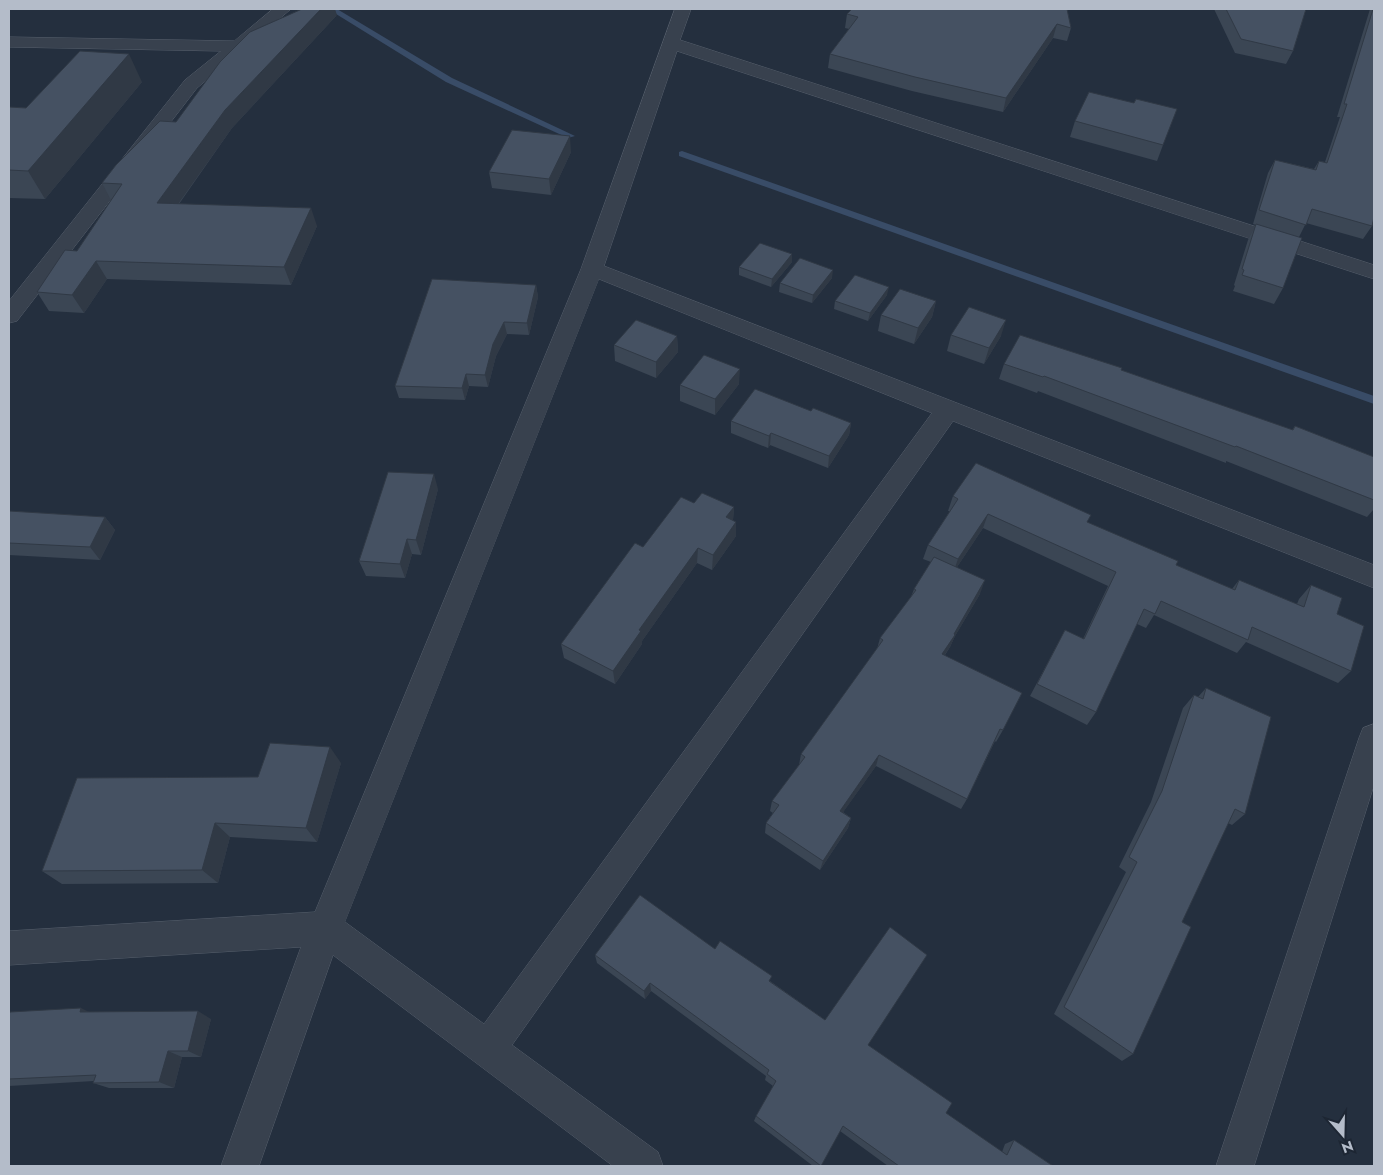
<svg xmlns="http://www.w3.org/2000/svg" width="1383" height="1175" viewBox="0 0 1383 1175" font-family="Jost,sans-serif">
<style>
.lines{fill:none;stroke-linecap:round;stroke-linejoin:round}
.stream{fill:#394c67;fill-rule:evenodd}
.minor-casing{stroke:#565f6c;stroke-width:1}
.minor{fill:#38414e;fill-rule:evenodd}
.wall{fill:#3b4654}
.shaded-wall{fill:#303945}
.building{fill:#455162;stroke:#303945}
</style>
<rect width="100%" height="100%" fill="#242f3e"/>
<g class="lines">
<!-- stream -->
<path class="stream" d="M328,9H337L452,78L575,136L568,138L446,82Z
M682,151L1374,396V404L679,156V152Z"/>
<!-- minor casing -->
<g class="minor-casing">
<path id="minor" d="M273,9H291L197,88L17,321L9,323V301L185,80L221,51L9,47V37L234,41Z
M675,9H691L680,40L1374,265V279L677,51L604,266L1374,565V588L953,421L512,1045L658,1152L663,1166H613L333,955L259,1166H221L301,947L9,965V931L315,912L581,269ZM599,279L932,413L484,1024L345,922Z
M1374,724V785L1254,1166H1216L1359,738L1363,728Z"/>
</g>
<!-- minor -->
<use href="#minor" class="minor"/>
</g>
<!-- wall -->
<path class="wall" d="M1067,9L1071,28L1067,41L1053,38L1003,112L912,91L828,68L830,54L849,29L845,28L847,14Z
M1214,9H1306L1293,51L1286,64L1235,53Z
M1370,9H1374L1372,226L1363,239L1306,223L1299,237L1283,288L1274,304L1233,291L1235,286L1234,285L1248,240L1256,225L1253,224L1268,173L1275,160L1314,169L1319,161L1325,162L1340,117H1337Z
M337,15L232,128L179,204L317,226L291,285L107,279L84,313L49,311L37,292L77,251L111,200L102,183L176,122Z
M142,82L45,199L9,198V107L26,108Z
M1134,103L1163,145L1157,161L1070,137L1075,121Z
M571,152L551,195L492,188L489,172Z
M792,262L771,287L739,275V267Z
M832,278L812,303L779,292L780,283Z
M536,285L538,297L529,335L507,334L496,356L488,387L469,386L465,400L399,398L395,386Z
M887,295L868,321L834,309L835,301Z
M936,301L932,317L914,344L878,331L881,315Z
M951,335L1001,336L984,364L947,351Z
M677,336L678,352L656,378L615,361L614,345Z
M1004,364L1121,370L1292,430L1295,426L1374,457V509L1367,517L1226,461V463L1038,391L1037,393L999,379Z
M739,384L715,415L680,401V385Z
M811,411L851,423L849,435L828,468L770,445L768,448L731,433V421Z
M438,489L421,555L412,554L405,578L366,576L359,561Z
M953,496L1087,522L1176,565L1232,589L1239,580L1297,604L1299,599L1311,585L1337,614L1351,671L1338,683L1246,642L1237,653L1154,615L1146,628L1137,624L1096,712L1087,725L1030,696L1065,630L1083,639L1108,586L983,528L957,567L980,594L955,636L950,647L945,655L1003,730L996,742L995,741L967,799L961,809L876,766L843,812L851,818L848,828L820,870L765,833L766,823L773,813L770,811L772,801L799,765L801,754L877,649L880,638L911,597L914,589L931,562L923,559L928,545L950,511H948Z
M694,503L734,507L733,520L736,536L712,570L697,563L642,641V644L615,684L564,658L561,644L643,547Z
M9,511L105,517L115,530L100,560L9,555Z
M1206,688L1245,814L1232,825L1228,823L1182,922L1133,1054L1122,1061L1054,1014L1126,872L1119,867L1151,802L1183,708L1194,695L1198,697Z
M341,763L317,842L230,837L218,883L62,884L42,871Z
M715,949L770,981L825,1020L868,1045L946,1113L1002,1152L1005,1144L1014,1140L1053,1166H888L840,1131L821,1166H813L754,1121L756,1116L773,1086L765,1080L766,1076L651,991L645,999L597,963L595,955Z
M88,1012L211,1019L201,1057H182L174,1088H109L93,1083L94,1081L9,1086V1014Z"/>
<!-- shaded-wall -->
<path class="shaded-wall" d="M321,9H335L337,15L232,128L166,221L157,203L225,110Z
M1057,24L1053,38L1003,112L1006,98Z
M129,54L142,82L45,199L28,171Z
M570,136L571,152L551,195L549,179Z
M311,208L317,226L291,285L284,267Z
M792,254V262L771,287L772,279Z
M96,261L107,279L84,313L72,295Z
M833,270L832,278L812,303L813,295Z
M536,285L538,297L529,335L527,323Z
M889,287L887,295L868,321L870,313Z
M936,301L932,317L914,344L918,328Z
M1006,320L1001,336L984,364L989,348Z
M504,322L507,334L496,356L488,387L485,375L493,344Z
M677,336L678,352L656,378V362Z
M740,369L739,384L715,415V399Z
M466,374L469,386L465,400L462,388Z
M851,423L849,435L828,468L829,456Z
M771,433L770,445L768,448L769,436Z
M434,474L438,489L421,555L416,540Z
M734,507L733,521L726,517Z
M988,514L983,528L953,573L958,559Z
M105,517L115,530L100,560L90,547Z
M736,522V536L712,570L713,555Z
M407,539L412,554L405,578L400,564Z
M698,548L697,563L642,641V644L615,684L613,671L639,630Z
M985,580L980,594L955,636L950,647L937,666L942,654Z
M330,747L341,763L317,842L306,828Z
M879,755L876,766L837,821L840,811Z
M851,818L848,828L820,870L823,861Z
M215,823L230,837L218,883L202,870Z
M650,983L651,991L645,999L644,991Z
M81,1008L97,1016L80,1012Z
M198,1011L211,1019L201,1057L188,1051Z
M168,1051L182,1057L174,1088L159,1082Z"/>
<!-- building -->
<path class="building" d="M302,9H321L225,110L157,203L311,208L284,267L96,261L72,295L37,292L65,250L77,251L122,184L102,183L116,165L160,121L176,122L220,62L250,32Z
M852,9H1067L1071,28L1057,24L1006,98L915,77L830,54L858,17L847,14Z
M1226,9H1306L1293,51L1241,39Z
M1373,9H1374V217L1372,226L1312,209L1306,225L1259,210L1275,160L1316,170L1319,161L1327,163L1347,104H1344Z
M80,51L129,54L28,171L9,170V107L26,108Z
M1089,92L1134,103L1136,99L1177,109L1163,145L1075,121Z
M512,130L570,136L549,179L489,172Z
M1256,224L1302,238L1283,288L1242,275L1244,270L1242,269Z
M760,243L792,254L772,279L739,267Z
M800,258L833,270L813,295L780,283Z
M855,275L889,287L870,313L835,301Z
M432,279L536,285L527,323L504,322L493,344L485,375L466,374L462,388L395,386Z
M900,289L936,301L918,328L881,315Z
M969,307L1006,320L989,348L951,335Z
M636,320L677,336L656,362L614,345Z
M1020,335L1122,368L1121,370L1293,430L1295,426L1374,457V500L1236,446L1235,447L1044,376L1043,377L1004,364Z
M704,355L740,369L715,399L680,385Z
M755,389L811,411L813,408L851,423L829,456L771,433L769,436L731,421Z
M976,463L1091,515L1087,522L1178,561L1176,565L1235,590L1239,580L1304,607L1311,585L1342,598L1337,614L1364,626L1351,671L1252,627L1248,640L1161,601L1155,614L1144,609L1096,712L1037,684L1065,630L1084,639L1116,572L988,514L958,559L928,545L958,499L953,496Z
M388,472L434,474L416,540L407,539L400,564L359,561Z
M702,493L734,507L726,517L736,522L713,555L698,548L639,630L641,631L613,671L561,644L635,543L643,547L681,497L694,503Z
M9,511L105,517L90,547L9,543Z
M934,557L985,580L954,634L955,635L942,654L1022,693L1003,730L1000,729L967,799L879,755L840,811L851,818L823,861L766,823L779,805L772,801L805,757L801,754L883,640L880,638L916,590L914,589Z
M1206,688L1271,717L1245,814L1235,809L1182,922L1191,927L1133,1054L1064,1007L1137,862L1129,857L1162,791L1194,695L1203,699Z
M270,743L330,747L306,828L215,823L202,870L42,871L77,778L258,777Z
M640,895L715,949L720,941L772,976L769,981L825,1020L890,927L927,955L868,1045L952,1103L946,1113L1007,1155L1014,1140L1053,1166H899L843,1126L821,1166L756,1116L776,1081L767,1074L769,1070L650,983L644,991L595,955Z
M81,1008L80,1012L198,1011L188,1051H168L159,1082L93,1083L96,1075L9,1079V1014L10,1012Z"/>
<!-- border -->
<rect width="1383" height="1175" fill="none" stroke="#b4bcc9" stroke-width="20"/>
<!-- north arrow -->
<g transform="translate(1343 1135) rotate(160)" stroke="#1d2633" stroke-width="4" paint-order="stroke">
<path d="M0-4L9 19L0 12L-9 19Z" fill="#b4bcc9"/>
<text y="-8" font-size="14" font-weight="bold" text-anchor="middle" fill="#b4bcc9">N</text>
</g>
</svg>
